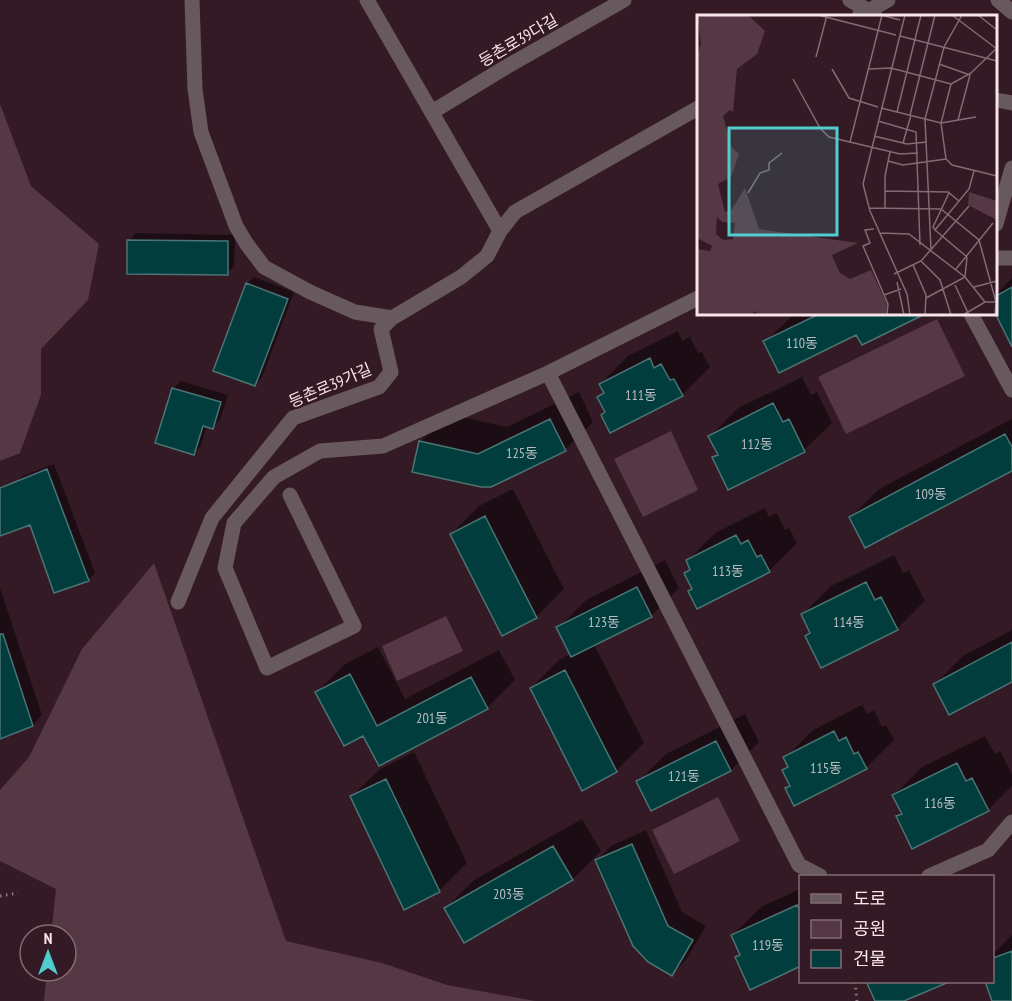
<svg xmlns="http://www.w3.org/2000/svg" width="1012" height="1001" viewBox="0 0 1012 1001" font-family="'PT Sans Narrow','Noto Sans KR',sans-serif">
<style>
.green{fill:#563744}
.shadow{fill:#0007}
.building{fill:#023d3e;stroke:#4b7474;stroke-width:1.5}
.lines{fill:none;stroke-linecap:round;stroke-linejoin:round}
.path{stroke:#927b84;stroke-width:3;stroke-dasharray:1.5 4.5;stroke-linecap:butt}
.minor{stroke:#68595f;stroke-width:15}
.labels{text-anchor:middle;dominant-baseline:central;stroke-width:4.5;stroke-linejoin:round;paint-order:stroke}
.number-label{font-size:14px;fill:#babbc0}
.street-label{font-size:16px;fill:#f8e5eb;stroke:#341a25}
.inset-road{fill:none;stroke:#826b74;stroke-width:1.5}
.view{fill:#52cdce;fill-opacity:0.15;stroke:#52cdce;stroke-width:3}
.inset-edge{fill:none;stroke:#f8e5eb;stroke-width:3}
</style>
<rect width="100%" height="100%" fill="#341a25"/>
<!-- green -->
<path class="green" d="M0,104L31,186L99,244L88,300L41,349V395L20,453L0,461Z
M937,319L965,376L846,434L818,377Z
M671,431L698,490L643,517L614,459Z
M154,563L286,941L382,963L447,985L535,1001H44L47,971H66V935H51L56,889L0,861V790L29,757L82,649Z
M446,616L463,651L397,681L382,646Z
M718,797L740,841L674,874L652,830Z"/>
<!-- shadow -->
<path class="shadow" d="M136,233L235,235L234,266L227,273L129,241Z
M254,277L294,292L262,377L255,385L247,284Z
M1012,278V343L996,311V294Z
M794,314H922L863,343L857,333L765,342Z
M678,331L682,341L690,337L698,353L702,352L710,367L682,395L606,411L599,397L604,392L600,384L628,356Z
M802,377L811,395L817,392L832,423L804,450L714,458L719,453L710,436L738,408Z
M181,381L228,395L220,420L213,427L207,425L201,446L194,453L157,442L174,388Z
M579,392L593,422L565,450L481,486L420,442L448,414L507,427Z
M1012,419V469L851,517L879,489Z
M54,464L95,573L88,580L31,523L0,534V491L17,482L23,476Z
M513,489L564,589L536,617L451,534L479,506Z
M765,508L769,517L777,513L785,530L789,528L797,543L769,571L690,591L693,588L686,573L691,568L687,561L715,533Z
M894,555L903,573L909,570L925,601L897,629L807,636L811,632L803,614L831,586Z
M665,560L679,588L651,616L594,644L644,743L616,771L583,789L531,688L559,660L571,654L558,628L586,600Z
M0,588L42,715L33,725L0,737Z
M1012,630V680L935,684L963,656Z
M378,647L405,699L499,650L515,680L487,708L364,734L317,692L345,664Z
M862,705L867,714L874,710L882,727L886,725L894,740L866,768L787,788L791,785L783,770L789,765L785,758L813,730Z
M745,714L759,742L731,770L652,809L638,782L666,754Z
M985,736L995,754L1000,751L1012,774V786L988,810L898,817L903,812L894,795L922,767Z
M414,752L467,863L439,891L352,796L380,769Z
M582,819L601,851L573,879L465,941L446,908L474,880Z
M646,830L682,912L706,926L686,960L672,974L597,860L611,846Z
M800,889V965L737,958L741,953L733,935L761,907Z
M1012,935V1001H994L992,955Z"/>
<!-- building -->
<path class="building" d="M127,240L228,241V275L127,274Z
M246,283L288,299L255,386L213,371Z
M1012,287V347L996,315V296Z
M819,314H925L862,345L856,335L779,373L763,341Z
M650,358L654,368L661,364L670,380L674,379L683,396L610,433L601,415L605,412L597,397L604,393L599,384Z
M172,388L221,402L213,429L203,426L194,455L155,443Z
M773,403L783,422L789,419L805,452L728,490L712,457L718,455L708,436Z
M550,419L566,451L491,487H481L412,472L419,441L478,454Z
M1005,434L1012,447V471L865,548L849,517Z
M47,469L89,581L54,593L30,525L0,536V488Z
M485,516L537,618L502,636L450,534Z
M736,535L741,544L748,540L757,557L761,555L770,572L697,609L688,591L692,589L684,573L690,570L686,560Z
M866,582L875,600L881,597L898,630L821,668L805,636L810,633L801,614Z
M637,587L652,617L571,657L556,627Z
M0,634H3L33,726L0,739Z
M1012,642V682L949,715L933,684Z
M565,670L617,772L582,791L530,688Z
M350,674L377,726L471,677L488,709L379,766L363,736L344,746L315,692Z
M834,731L839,741L846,737L854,754L858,752L867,769L794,806L785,788L790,786L782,770L788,767L783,757Z
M716,741L731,771L651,811L636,781Z
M957,763L966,781L972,778L989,811L912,849L896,816L902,814L892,795Z
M386,779L440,892L404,910L350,796Z
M632,844L668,926L693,940L672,976L648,962L633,946L595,860Z
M553,846L573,880L464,943L444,908Z
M797,905L801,913V966L750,990L735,957L740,955L731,935Z
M1012,951V1001H992L985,981H993V958Z
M866,981H949V982L904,1001H875Z"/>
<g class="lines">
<!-- path -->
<path class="path" d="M0,896L18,893
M855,982L857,1001"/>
<!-- minor -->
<path class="minor" d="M192,0L195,89L201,132L236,226L246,243L264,267L310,292L355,312L392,318
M367,0L500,231
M850,0L869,11L875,16
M998,0L1012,12
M859,16L888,0
M996,100L1012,103
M432,112L506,67L624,0
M996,224L1012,168
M996,258H1012
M971,314L1012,390
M548,373L799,865L820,876
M290,495L354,626L267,668L225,568L234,523L274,477L320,451L383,446L548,373L698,298
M178,602L212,518L293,418L379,387L391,372L381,329L392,318L461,277L487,256L500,231L515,212L698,108
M929,876L988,850L1012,822"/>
</g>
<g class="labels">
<!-- number labels -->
<g class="number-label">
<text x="802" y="343">110동</text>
<text x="641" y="395">111동</text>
<text x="757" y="444">112동</text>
<text x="522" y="453">125동</text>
<text x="931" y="494">109동</text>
<text x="728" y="571">113동</text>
<text x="604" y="622">123동</text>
<text x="849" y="622">114동</text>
<text x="432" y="718">201동</text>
<text x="826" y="768">115동</text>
<text x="684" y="776">121동</text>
<text x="940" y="803">116동</text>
<text x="509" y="894">203동</text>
<text x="768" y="945">119동</text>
</g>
<!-- street labels -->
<g class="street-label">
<text transform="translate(518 40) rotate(-30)">등촌로39다길</text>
<text transform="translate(330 385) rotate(-23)">등촌로39가길</text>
</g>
</g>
<!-- overview -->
<g transform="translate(697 15)">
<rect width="300" height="300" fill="#341a25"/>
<path d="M0,0H51L68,16L60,39L40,54L36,97L33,95L26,101L35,133L42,139L34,162L21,169L28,197L35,194L48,173L62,214L161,228L135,240L137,245L143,258L153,264L174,255L190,289L189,300H63L57,296L55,300H0V234L13,236L15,231L0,223V40L4,29ZM20,202L25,207L38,208L36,224L26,225L19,219ZM272,177L300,186V205L271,190Z" fill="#563744" fill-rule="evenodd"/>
<path class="inset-road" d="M121,0L199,20M184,0L203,5M208,0L166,169L173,196L210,279L213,300M255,0L300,34M281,0L300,15M203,21L300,46M300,33L274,58L254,69L244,108L249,144L255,150L300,161M119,42L130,0M242,49L273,60L261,105M135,54L152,83L181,92M171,54L194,53L254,69M96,64L123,113L132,122L203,139L221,138M184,93L244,108L279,102M200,97L224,0M213,100L238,0M181,106L219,117L223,230M177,121L210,129L230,127M153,127L185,0M206,128L214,100M191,146L206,150L249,144M188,176L251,177L262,186M51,178L63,158L72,155V148L85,138M172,193L244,194L282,225L299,287L298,300M188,193V161L193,137M177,214L168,215L173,228L166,231L191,289L190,300M238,215L236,212L252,178M183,218L212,219L268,262L288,287M234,235L228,104L247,32L265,0M224,246L243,265L254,300M216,250L229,280L228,300M259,254L296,208M197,259L224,246L272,191M200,267L207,300M258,270L272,300M277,272L300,266M187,280L204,274M229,283L268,262L270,242L238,215L272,174L277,156M266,300L288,287H299"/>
<path class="view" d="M32,113H140V220H32Z"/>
<rect width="300" height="300" class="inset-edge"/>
</g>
<!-- legend -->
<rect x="799" y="875" width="195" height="108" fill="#341a25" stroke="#826b74" stroke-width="1.5"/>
<rect x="811" y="894" width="30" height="9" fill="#68595f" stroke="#826b74" stroke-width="1.5"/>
<text x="853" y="905" font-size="18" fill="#f8e5eb">도로</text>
<rect x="811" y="920" width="30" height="18" fill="#563744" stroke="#826b74" stroke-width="1.5"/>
<text x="853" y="935" font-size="18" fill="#f8e5eb">공원</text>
<rect x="811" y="950" width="30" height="18" fill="#023d3e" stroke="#826b74" stroke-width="1.5"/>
<text x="853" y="965" font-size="18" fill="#f8e5eb">건물</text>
<!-- north arrow -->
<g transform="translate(48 953)"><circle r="28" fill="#341a25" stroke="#826b74" stroke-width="1.5"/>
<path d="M0-4.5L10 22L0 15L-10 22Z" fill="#52cdce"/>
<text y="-9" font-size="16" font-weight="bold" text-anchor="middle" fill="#f8e5eb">N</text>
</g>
</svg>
